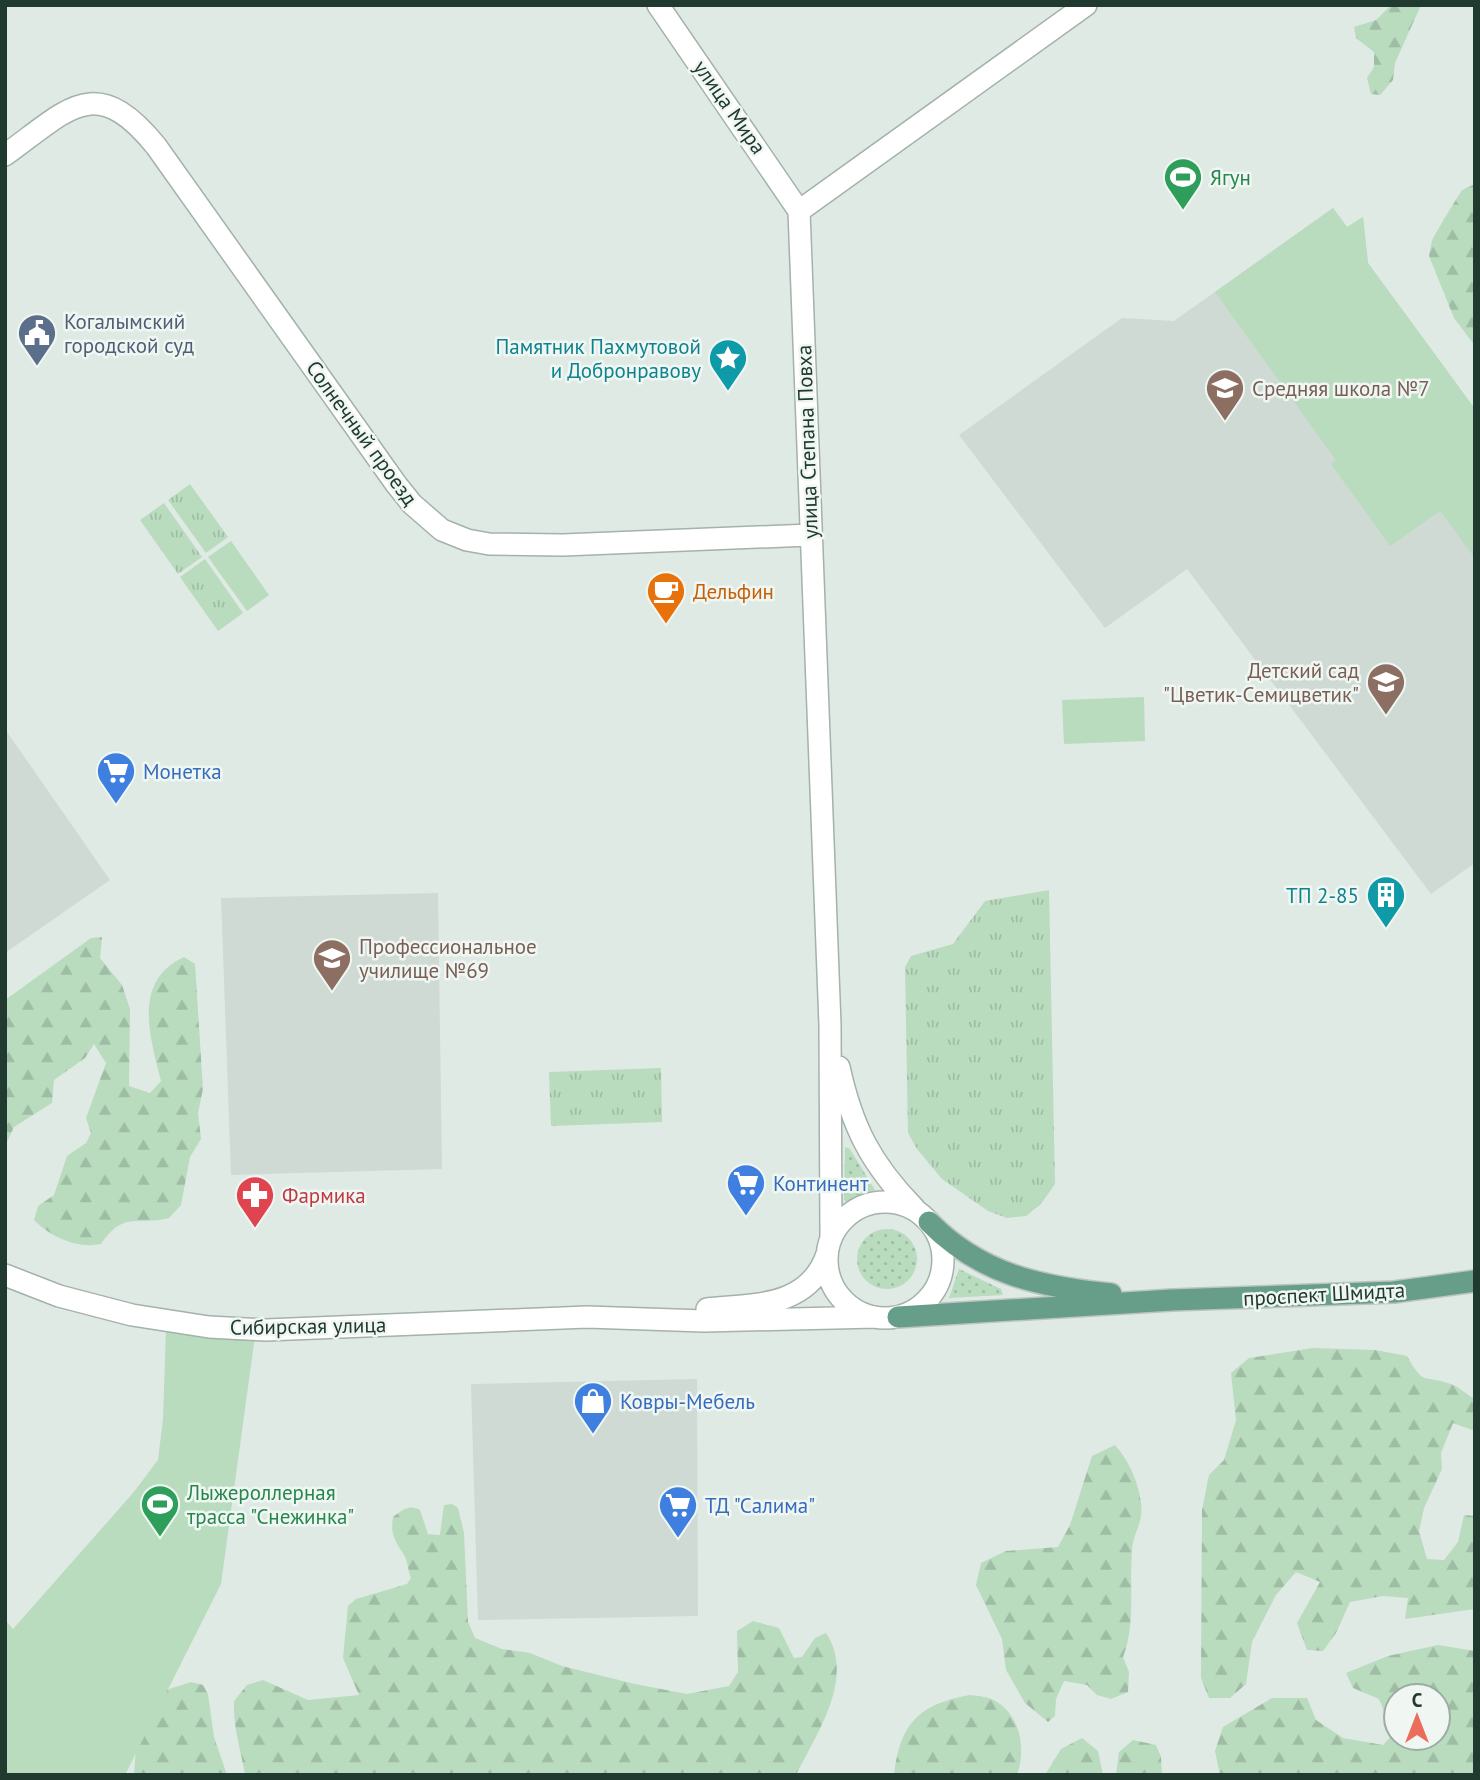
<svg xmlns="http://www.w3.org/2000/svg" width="1480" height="1780" viewBox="0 0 1480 1780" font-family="'PT Sans',sans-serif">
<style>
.built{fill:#cedad3}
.grass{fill:url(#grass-dots)}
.forest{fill:url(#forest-firs);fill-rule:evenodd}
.park{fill:url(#park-tufts)}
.pitch{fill:#b9dbbe}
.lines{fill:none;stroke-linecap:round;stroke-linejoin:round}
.minor-casing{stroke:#a3b2aa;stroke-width:24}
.major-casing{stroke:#bcc4c1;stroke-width:24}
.minor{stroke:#fff;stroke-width:21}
.major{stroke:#669e89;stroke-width:21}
.labels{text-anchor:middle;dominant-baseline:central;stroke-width:5;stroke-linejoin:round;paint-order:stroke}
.street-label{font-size:21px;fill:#213a30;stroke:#f0f7f3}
.leisure-label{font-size:21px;fill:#27864d;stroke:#f0f7f3;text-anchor:start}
.service-label{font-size:21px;fill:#4e5e75;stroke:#f0f7f3;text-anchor:start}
.culture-label{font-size:21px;fill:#0d838f;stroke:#f0f7f3;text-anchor:end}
.education-label{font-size:21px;fill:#785e54;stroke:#f0f7f3;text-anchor:start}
.food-label{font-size:21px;fill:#c56008;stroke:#f0f7f3;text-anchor:start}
.shop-label{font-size:21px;fill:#366cbe;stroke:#f0f7f3;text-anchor:start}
.health-label{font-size:21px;fill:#be3a42;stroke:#f0f7f3;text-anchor:start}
</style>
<defs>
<pattern id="grass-dots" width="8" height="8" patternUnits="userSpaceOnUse" patternTransform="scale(1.75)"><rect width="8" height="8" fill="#b9dbbe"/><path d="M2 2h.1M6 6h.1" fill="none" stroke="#9fbda4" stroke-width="1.8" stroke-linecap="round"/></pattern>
<pattern id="forest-firs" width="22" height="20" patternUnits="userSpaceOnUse" patternTransform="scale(1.75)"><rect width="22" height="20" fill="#b9dbbe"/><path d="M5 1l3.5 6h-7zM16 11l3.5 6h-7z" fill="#9fbda4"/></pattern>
<pattern id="park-tufts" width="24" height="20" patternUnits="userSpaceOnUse" patternTransform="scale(1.75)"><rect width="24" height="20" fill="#b9dbbe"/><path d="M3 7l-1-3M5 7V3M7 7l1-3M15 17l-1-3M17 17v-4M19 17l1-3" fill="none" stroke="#9fbda4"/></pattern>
</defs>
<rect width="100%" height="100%" fill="#e0eae4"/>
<!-- built -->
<path class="built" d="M1333,208L1347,227L1363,217L1368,263L1475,409V863L1431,894L1187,569L1105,628L959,435L1122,318L1174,321Z
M5,729L110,880L5,953Z
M438,893L442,1169L231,1175L221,898Z
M697,1379L698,1616L478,1620L471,1384Z"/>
<!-- grass -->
<path class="grass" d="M845,1147L850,1149L875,1190L847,1202L844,1200Z
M857 1259a30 30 0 1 1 60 0a30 30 0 1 1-60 0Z
M959,1269L1001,1289L1003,1295L949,1298Z"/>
<!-- forest -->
<path class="forest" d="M1391,5H1421L1395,63L1393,80L1380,95L1371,94L1367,78L1374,67V52L1356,38L1354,27L1376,20Z
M1475,184V346L1454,318L1429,256L1432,240L1444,219L1462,190Z
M102,937L100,958L122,985L130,1009L129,1086L150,1093L161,1081C150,1037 132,981 184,957L195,964L203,1089L198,1113L201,1139L190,1157L181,1205L169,1218C138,1226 124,1210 101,1244C77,1249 51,1237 34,1220L38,1206L54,1195L67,1156L86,1143L91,1133L86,1118L106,1063L94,1044L85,1058L54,1080L52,1103L14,1127L5,1146V1000L91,938Z
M1313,1348L1376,1350L1407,1356C1425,1388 1424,1374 1451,1384C1459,1387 1467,1395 1475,1399V1431L1453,1423L1441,1453L1442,1469L1424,1508L1419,1531L1427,1559L1444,1560L1458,1542L1464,1515L1475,1516V1609L1405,1619L1408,1598L1383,1596L1350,1602L1336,1633L1323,1651L1307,1650L1297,1623L1320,1582L1296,1572L1276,1595L1252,1642L1246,1684L1230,1698H1209L1201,1678L1202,1510L1209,1475L1224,1460L1236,1420L1231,1373L1249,1358Z
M1115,1445C1129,1461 1138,1481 1141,1503C1144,1522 1133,1533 1132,1550C1129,1586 1136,1624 1123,1657L1129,1672L1128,1692L1111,1699L1097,1695L1087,1685L1064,1681L1056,1699L1055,1716L1048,1722L1025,1703L1006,1670L1002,1639L976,1585L981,1563L1006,1551L1058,1547L1070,1525L1092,1456Z
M452,1504L458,1508L464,1533L468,1622L475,1638L502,1649L530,1653L562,1666L635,1684L687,1694L729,1686L738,1672L737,1631L753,1621L779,1628L794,1658L802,1657L815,1638L826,1633C856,1678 816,1734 796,1775H245C241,1750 233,1728 234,1701L247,1685L263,1680L308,1700L359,1695L343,1658L348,1606L356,1599L407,1584L411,1578C408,1571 408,1562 404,1555C395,1541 390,1534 393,1517C403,1510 408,1504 420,1510L428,1534L440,1535L444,1505Z
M1438,1645L1475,1651V1775H1220L1215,1751L1223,1727L1272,1698H1307L1316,1720L1343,1738L1383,1745L1393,1734L1379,1699L1353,1688L1346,1673L1388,1656ZM1396,1696H1438V1738H1396Z
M191,1682L203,1685L208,1694L214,1737L227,1775H134L136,1748L163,1691Z
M970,1695C979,1696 990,1697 997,1702C1021,1717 1026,1750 1017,1775H894C900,1722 920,1704 970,1695Z
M1082,1738L1098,1751L1103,1775H1045L1061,1749Z
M1133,1740L1156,1745L1161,1757L1162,1775H1116L1119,1752Z"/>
<!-- park -->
<path class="park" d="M190,484L228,537L206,553L168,500Z
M164,503L202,557L178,574L140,520Z
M205,559L243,613L218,631L180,577Z
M1049,890L1055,1184L1041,1204L1026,1216L1007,1218L988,1211L942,1179L917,1149L908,1133L905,967L911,956L953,944L985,901Z
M661,1068L662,1122L551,1126L549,1072Z"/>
<!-- pitch -->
<path class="pitch" d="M1333,208L1347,227L1363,217L1368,263L1475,409V558L1440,511L1390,546L1331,464L1336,460L1215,292Z
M231,541L269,595L247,611L208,557Z
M1144,697L1145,741L1064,744L1062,700Z
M166,1330L255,1336L221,1584L125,1775H5V1620L13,1629L133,1493L158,1460L163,1419Z"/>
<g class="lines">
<!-- minor casing -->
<g class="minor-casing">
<path id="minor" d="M658,5L799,211L830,1025L831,1239
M5,155C68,110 95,71 156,146L396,484L412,504L442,530L467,540L489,544L563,545L810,535
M799,211L1086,5
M839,1067C852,1127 871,1164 914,1208
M827 1260a58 58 0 1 1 116 0a58 58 0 1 1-116 0Z
M5,1275L59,1296L132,1315L209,1327L266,1330L587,1317L704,1321L875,1317
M707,1309C754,1304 809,1308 827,1254"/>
</g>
<!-- major casing -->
<g class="major-casing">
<path id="major" d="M929,1222C980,1274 1040,1287 1111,1294
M898,1317L1172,1300L1394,1292L1475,1281"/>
</g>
<!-- minor -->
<use href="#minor" class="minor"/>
<!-- major -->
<use href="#major" class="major"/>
</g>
<!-- icons -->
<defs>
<g id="stadium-pin" transform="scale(2.0125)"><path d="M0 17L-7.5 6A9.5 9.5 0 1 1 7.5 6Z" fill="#2e9e5b" stroke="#f0f7f3"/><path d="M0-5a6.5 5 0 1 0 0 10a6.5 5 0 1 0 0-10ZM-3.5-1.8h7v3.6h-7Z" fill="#fff"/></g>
<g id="civic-pin" transform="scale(2.0125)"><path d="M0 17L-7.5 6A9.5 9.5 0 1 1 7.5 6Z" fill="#5c6f8a" stroke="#f0f7f3"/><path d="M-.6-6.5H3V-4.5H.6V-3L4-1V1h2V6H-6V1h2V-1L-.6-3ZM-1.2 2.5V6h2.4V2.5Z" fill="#fff"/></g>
<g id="sight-pin" transform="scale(2.0125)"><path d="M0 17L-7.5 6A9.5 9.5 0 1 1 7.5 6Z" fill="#0f9aa8" stroke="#f0f7f3"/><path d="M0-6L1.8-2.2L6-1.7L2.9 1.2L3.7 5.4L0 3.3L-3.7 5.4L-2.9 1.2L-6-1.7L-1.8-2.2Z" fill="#fff"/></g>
<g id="school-pin" transform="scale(2.0125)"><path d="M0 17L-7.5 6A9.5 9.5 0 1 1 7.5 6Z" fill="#8d6e63" stroke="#f0f7f3"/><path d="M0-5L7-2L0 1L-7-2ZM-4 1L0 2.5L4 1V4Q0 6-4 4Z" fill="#fff"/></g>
<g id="cafe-pin" transform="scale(2.0125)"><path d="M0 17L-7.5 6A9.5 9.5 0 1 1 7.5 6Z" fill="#e8710a" stroke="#f0f7f3"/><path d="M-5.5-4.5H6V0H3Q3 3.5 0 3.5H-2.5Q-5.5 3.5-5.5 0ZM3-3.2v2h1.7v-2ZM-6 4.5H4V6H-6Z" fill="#fff"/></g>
<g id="supermarket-pin" transform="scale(2.0125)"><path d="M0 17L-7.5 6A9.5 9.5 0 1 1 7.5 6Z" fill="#3f7fe0" stroke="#f0f7f3"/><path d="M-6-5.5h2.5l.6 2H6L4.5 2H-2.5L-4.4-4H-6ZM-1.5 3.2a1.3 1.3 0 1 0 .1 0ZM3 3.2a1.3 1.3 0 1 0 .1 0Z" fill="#fff"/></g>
<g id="building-pin" transform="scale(2.0125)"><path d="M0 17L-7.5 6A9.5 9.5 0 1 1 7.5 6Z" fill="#0f9aa8" stroke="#f0f7f3"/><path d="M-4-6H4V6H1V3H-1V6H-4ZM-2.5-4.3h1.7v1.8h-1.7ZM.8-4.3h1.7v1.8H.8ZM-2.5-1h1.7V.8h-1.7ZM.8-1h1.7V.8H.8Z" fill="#fff"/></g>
<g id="university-pin" transform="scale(2.0125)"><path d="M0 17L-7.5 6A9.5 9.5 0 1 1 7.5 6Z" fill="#8d6e63" stroke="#f0f7f3"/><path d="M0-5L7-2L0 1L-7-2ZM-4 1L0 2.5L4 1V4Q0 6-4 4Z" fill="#fff"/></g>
<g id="pharmacy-pin" transform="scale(2.0125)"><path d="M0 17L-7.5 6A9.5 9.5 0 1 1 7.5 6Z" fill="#e0444e" stroke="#f0f7f3"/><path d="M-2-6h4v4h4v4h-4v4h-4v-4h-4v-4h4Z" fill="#fff"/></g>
<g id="shop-pin" transform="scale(2.0125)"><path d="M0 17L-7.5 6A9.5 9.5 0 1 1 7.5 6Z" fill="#3f7fe0" stroke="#f0f7f3"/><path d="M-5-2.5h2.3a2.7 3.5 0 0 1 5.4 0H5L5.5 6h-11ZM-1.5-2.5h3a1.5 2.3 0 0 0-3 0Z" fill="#fff"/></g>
</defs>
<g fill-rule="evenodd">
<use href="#stadium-pin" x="1183" y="177"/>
<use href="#civic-pin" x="37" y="333"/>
<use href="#sight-pin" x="728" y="358"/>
<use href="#school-pin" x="1225" y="388"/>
<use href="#cafe-pin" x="666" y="591"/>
<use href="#school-pin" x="1386" y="682"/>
<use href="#supermarket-pin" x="116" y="771"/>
<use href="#building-pin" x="1386" y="895"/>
<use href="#university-pin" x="332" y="958"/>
<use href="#supermarket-pin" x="746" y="1183"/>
<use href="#pharmacy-pin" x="255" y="1195"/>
<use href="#shop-pin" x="593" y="1401"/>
<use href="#stadium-pin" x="160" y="1504"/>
<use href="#supermarket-pin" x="678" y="1505"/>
</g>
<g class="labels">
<!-- street labels -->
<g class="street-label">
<text transform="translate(730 107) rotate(55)">улица Мира</text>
<text transform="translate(362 433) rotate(54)">Солнечный проезд</text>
<text transform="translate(807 442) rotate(-92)">улица Степана Повха</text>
<text transform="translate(1324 1294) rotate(-3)">проспект Шмидта</text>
<text transform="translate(308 1326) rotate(-1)">Сибирская улица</text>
</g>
<!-- leisure labels -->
<g class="leisure-label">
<text x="1210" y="177">Ягун</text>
<text x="187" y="1492">Лыжероллерная<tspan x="187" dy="24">трасса "Снежинка"</tspan></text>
</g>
<!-- service labels -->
<g class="service-label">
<text x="64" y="321">Когалымский<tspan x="64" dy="24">городской суд</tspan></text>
</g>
<!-- culture labels -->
<g class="culture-label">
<text x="701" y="346">Памятник Пахмутовой<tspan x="701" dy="24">и Добронравову</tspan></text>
<text x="1359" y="895">ТП 2-85</text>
</g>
<!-- education labels -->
<g class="education-label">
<text x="1252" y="388">Средняя школа №7</text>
<text x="1359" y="670" text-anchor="end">Детский сад<tspan x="1359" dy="24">"Цветик-Семицветик"</tspan></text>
<text x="359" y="946">Профессиональное<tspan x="359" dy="24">училище №69</tspan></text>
</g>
<!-- food labels -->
<g class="food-label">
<text x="693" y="591">Дельфин</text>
</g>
<!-- shop labels -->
<g class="shop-label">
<text x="143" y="771">Монетка</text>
<text x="773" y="1183">Континент</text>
<text x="620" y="1401">Ковры-Мебель</text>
<text x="705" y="1505">ТД "Салима"</text>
</g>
<!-- health labels -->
<g class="health-label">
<text x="282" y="1195">Фармика</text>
</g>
</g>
<!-- border -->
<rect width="1480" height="1780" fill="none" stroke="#213a30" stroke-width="14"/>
<!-- north arrow -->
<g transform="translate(1417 1717)"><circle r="33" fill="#f0f7f3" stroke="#9daba5" stroke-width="2"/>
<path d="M0-5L12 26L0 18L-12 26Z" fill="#ec6d5c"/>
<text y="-10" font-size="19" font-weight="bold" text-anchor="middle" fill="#213a30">С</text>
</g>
</svg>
